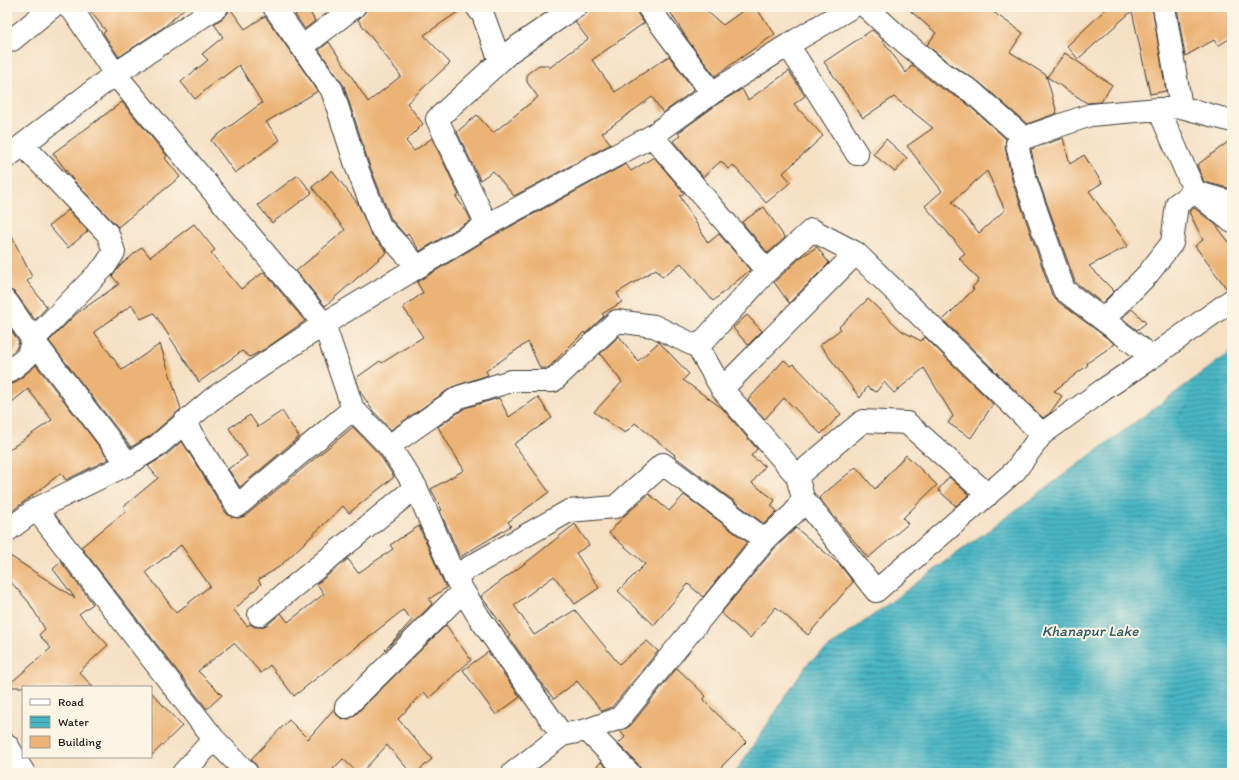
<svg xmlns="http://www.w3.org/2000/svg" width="1239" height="780" viewBox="0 0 1239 780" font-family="Itim,sans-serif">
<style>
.water{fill:url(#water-rules);stroke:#326970}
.building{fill:#ecb376;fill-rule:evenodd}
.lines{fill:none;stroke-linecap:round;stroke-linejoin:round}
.minor-casing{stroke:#3d3935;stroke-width:24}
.minor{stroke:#fff;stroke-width:22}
.labels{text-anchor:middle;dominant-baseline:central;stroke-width:4;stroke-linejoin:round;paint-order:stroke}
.water-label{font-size:15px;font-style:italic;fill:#2e5a60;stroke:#fcf5e5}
</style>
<defs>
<pattern id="water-rules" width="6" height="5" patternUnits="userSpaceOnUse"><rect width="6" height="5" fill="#49b6c5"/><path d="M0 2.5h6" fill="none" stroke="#3c939f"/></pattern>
</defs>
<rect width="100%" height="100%" fill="#fcf5e5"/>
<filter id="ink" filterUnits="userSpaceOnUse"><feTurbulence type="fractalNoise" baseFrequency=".025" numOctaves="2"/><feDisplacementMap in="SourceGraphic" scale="8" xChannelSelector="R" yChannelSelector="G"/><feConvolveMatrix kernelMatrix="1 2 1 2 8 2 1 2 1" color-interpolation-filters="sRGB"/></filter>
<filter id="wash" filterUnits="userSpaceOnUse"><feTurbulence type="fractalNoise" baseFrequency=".012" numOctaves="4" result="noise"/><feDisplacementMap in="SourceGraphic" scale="16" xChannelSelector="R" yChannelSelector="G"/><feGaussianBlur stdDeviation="0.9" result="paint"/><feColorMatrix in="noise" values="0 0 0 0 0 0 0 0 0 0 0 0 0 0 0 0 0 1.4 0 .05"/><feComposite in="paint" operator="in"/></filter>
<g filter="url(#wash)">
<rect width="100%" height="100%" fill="#f5e0c4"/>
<!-- water -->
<path class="water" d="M1232,351V773H735L808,663Z"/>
<g id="blocks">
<!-- building -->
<path class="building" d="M87,7H186L164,27L119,57L103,33L106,31Z
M229,7L245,29L265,16L318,91L266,122L280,140L235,173L211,140L262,103L239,65L222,78L221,77L195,99L181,82L208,60L202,54L223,37L214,24L224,17L228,13Z
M304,7H307L315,21L305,29L295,15Z
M366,7H465L424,35L450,63L407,103L423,124L406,141L414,151L432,138L459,195L456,197L467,212L471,220L420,251L408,234L406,236L391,219L369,164L344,86L319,50L329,42L368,102L401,76L358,20L365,12Z
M587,7H636L638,14L644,23L592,60L615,92L669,56L694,90L663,113L652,97L602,133L611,144L514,196L493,171L480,180L457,132L477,115L493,133L538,97L527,82V74L539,65H547L549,68L588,39L575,22L586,13Z
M664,7H702L723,25L748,7H755L775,34L715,76L689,42L667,7L665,9Z
M906,7H986L1023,33L1010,52L1046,75L1057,113L1027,124L979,82L950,64L927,45L936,33Z
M1108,7H1152L1166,91L1150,94L1132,11L1078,59L1067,46Z
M1177,7H1232V37L1218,46L1214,40L1185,56Z
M872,30L881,38L906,73L912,65L936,85L964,101L1006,139L1005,147L1012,180L1052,295L1056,300L1115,344L1087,363L1088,365L1054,391L1062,396L1050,413L1043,418L943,320L974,289L972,288L979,280L959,258L965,253L925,206L942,191L907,146L933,128L894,97L863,118L824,62ZM987,171L1005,210L979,233L952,202Z
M1065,53L1112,85L1101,102L1087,103L1047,77Z
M789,71L805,96L794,104L823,136L783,173L791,182L766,203L733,165L728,169L721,161L703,177L673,141L680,136L678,133L719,103L742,89L748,100Z
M122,102L167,156L165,158L180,177L118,227L74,181L53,153Z
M1063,138L1070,164L1084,155L1102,183L1089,191L1128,246L1089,266L1114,291L1102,303L1075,282L1036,173L1031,149Z
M886,139L907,158L895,172L873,154Z
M1232,139V189L1204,182L1197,165Z
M654,157L684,193L680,196L708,243L719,234L750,270L713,301L681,263L662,277L656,269L617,293L622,302L602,314L604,316L585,334L584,332L548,368H540L528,342L486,371L488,375L452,387L391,430L373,411L361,393L356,378L380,361L382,363L423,337L403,307L423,293L417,282L493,236L626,164L631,171Z
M332,171L358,204L371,234L387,252L325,306L296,271L345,230L312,187Z
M298,175L312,193L272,223L258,205Z
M764,207L785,238L768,253L742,222Z
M1194,208L1216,225L1232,246V288L1227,289L1195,246L1203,240L1189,212Z
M68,210L88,231L68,248L49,226Z
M194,224L215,250L211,253L241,289L264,272L305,321L265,349L250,357L242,351L199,382L154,313L141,319L132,305L94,332L122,370L160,344L181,409L150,436L131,447L49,341L76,314L119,284L112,276L121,265L142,247L150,257Z
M7,227L32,277L27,281L47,307L35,320L17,295L13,291L7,290Z
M817,247L829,263L789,303L774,282L801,257Z
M868,299L902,331L921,341L925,337L993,404L971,438L948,423L953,416L924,368L894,393L884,382L876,392L867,387L860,398L820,345L841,329L839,327Z
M1132,309L1146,323L1137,330L1122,318Z
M747,315L762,331L748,345L733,328Z
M7,324L19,342L16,349L7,357Z
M619,336L638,361L659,342L660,343L689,374L683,380L722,408L757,449L751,456L765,466L752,483L775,500L771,506L777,511L764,524L674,456L675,455L635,423L625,433L594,412L622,382L600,354Z
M784,360L791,366L794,364L841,414L821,434L784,398L765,419L748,400Z
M36,365L109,459L66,480L61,473L7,515V451L52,420L28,389L7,406V385L15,383Z
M538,397L552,418L514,444L549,492L508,522L511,526L460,557L440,511L442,510L431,489L464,470L438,427L465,408L499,398L509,417Z
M282,411L299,437L240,487L228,469L247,456L229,428L250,415L258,427Z
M353,427L379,454L394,477L349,513L343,506L279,567L258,580L261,584L234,610L247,626L250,624L255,627H261L267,625L281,613L288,622L324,594L317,584L348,559L358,573L393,549L390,545L419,526L446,588L429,599L432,604L385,650L412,620L403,610L294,696L270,665L261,673L234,643L198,671L222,695L207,709L81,547L126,511L123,507L158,478L148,466L165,456L182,441L226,513L231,517L238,518L245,516ZM181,545L210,586L176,613L146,572Z
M906,455L937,485L903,518L908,524L868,558L819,498L856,467L875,489Z
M949,477L969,495L956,506L938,490Z
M649,494L669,511L684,495L747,542L703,597L688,584L654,625L618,591L645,564L609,533L623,517Z
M575,524L589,545L576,553L599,588L575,604L554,576L514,605L534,635L575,610L619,664L647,641L658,651L612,707L602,711L577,681L554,699L541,683L509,637L510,636L481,596L532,558Z
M796,528L840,565L853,582L808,635L776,607L750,638L721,613L774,549Z
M7,554L75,598L53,569L61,562L93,604L79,614L108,645L79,672L93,687H7V686L51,648L39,635L45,629L28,601L7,578Z
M446,625L471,660L429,698L424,692L398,719L432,759L416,773H411L387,745L361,773H358L343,759L329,773H259L256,765L251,759L289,720L308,739L334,709L337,715L342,719H349L354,716Z
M488,652L520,697L496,715L463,670Z
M677,668L706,696L703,700L746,742L715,773H641V770L638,764L618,744L625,737L620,731L630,726Z
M151,692L182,726L151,756Z
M601,762L612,773H591Z"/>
</g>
</g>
<g filter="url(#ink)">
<use href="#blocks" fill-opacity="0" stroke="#3d3935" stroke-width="1"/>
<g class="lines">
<!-- minor casing -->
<g class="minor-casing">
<path id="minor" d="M68,7L74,12L115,74L324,324L353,409L389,446L416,487L454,576L479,617L562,735L513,773
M274,7L332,90L357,168L380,226L418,267
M477,7L483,15L500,61
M648,7L712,93
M866,7L902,40L943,74L971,91L1024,138L1017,144L1024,176L1064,290L1152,357
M1164,7L1181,107
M7,41L12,40L52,7
M788,45L857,154
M302,47L354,7
M1159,110L1195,192L1232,222
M652,136L767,271
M1024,138L1090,115L1181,107L1232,121
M7,157L115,74L217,7
M487,225L437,119L511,51L575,7
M7,302L33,340L128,464
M1103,320L1148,274L1172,243L1177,204L1195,192L1231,202L1232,201
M698,347L767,271L812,230L856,253L1042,434
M7,373L27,357L33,340L105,266L114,252L108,234L23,145
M722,389L856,253
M184,422L237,506L353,409
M389,446L459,397L511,381H553L617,321L654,326L698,347L722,389L797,476L803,498L795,512L765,540L620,718L587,730L562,735
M797,476L863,421L907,423L988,495
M803,498L876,591L1015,471L1042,434L1103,390L1152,357L1232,300
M36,509L214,739L247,773
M7,531L36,509L128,464L157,446L212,399L324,324L487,225L652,136L712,93L788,45L852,7
M454,576L569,511L615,507L663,464L765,540
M259,615L416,487
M346,707L463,591
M587,730L629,773
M7,745L24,773
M183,773L214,739"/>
</g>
<!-- minor -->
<use href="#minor" class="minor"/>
</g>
</g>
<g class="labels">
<!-- water labels -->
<g class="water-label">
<text x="1090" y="631">Khanapur Lake</text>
</g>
</g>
<!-- margin -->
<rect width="1239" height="780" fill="none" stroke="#fcf5e5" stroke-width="24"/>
<!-- legend -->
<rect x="22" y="686" width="130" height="72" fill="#fcf5e5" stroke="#a29e95"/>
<rect x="30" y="699" width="20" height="6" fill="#ffffff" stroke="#a29e95"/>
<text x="58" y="706" font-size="12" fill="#1c1c1c">Road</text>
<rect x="30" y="716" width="20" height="12" fill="url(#water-rules)" stroke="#a29e95"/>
<text x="58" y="726" font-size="12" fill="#1c1c1c">Water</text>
<rect x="30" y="736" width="20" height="12" fill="#ecb376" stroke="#a29e95"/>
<text x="58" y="746" font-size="12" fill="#1c1c1c">Building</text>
</svg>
